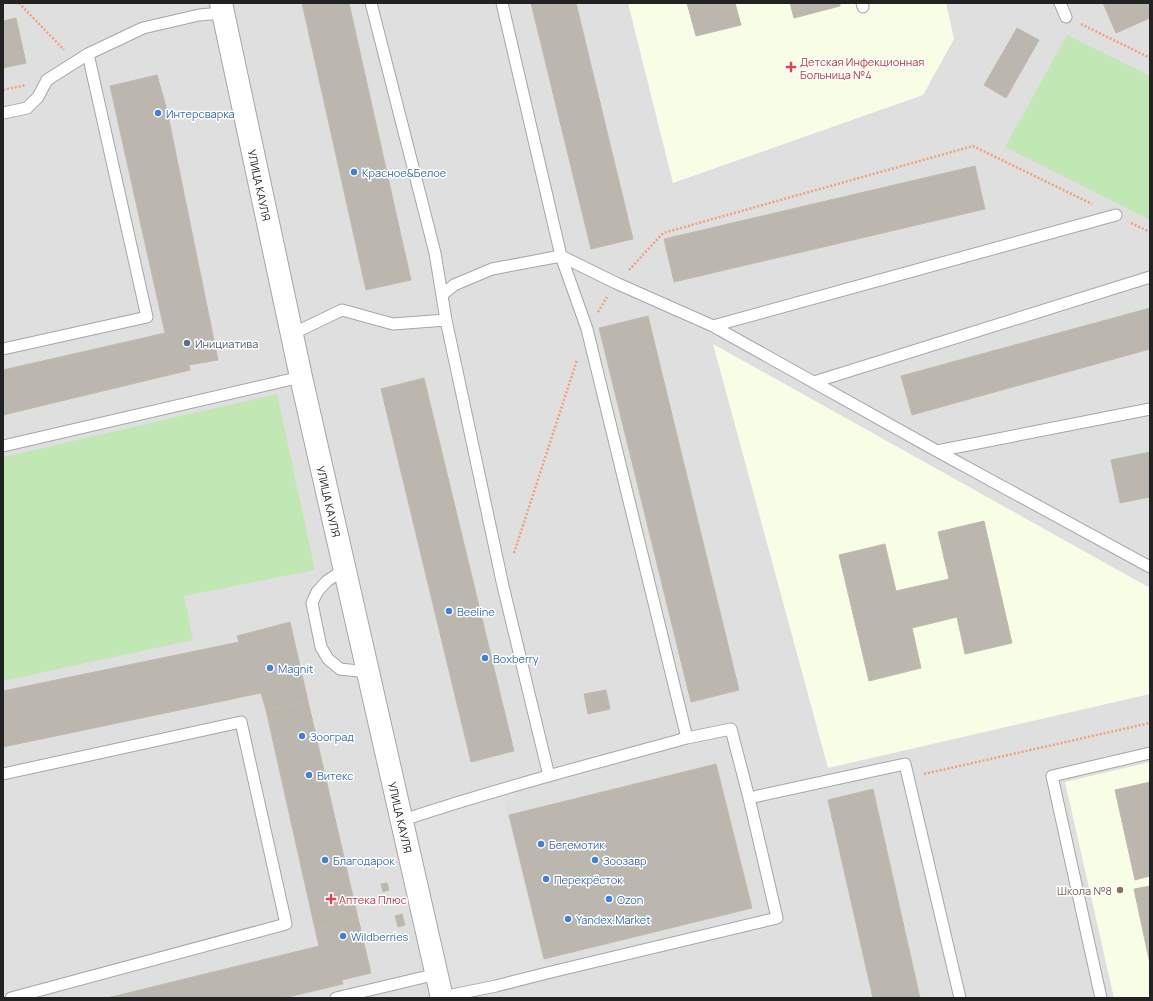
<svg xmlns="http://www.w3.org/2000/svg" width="1153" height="1001" viewBox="0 0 1153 1001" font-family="Manrope,sans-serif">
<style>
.residential{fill:#e0dfdf}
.education{fill:#f8fde6}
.grass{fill:#c1e7b4}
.parking{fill:#e2e2e2}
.building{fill:#bbb7af;stroke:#c2bbac}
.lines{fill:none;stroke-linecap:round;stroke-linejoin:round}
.lane-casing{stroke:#a6a6a6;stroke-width:13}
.street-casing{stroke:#a6a6a6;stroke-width:24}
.path{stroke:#f1a17b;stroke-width:2.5;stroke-dasharray:2 2;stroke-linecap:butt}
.lane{stroke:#fff;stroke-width:11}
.street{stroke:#fff;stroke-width:22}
.health-dot{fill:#e0444e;stroke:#fff;stroke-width:1.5}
.shop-dot{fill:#3f7fe0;stroke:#fff;stroke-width:1.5}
.service-dot{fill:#5c6f8a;stroke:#fff;stroke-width:1.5}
.education-dot{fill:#8d6e63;stroke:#fff;stroke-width:1.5}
.labels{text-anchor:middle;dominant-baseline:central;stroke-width:3;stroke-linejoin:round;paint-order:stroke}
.health-label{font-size:11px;fill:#be3a42;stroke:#fff;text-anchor:start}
.shop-label{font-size:11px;fill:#366cbe;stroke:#fff;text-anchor:start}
.street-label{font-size:11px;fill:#222;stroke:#fff}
.service-label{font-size:11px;fill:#4e5e75;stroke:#fff;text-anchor:start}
.education-label{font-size:11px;fill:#785e54;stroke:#fff;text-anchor:end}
</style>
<rect width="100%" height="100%" fill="#f1f0e9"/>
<!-- residential -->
<path class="residential" d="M3,3H214L432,998H3Z
M227,3H1150V998H449Z"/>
<!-- education -->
<path class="education" d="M628,3H946L954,39L923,95L673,183Z
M713,344L1150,588V694L828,768Z
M1150,762V998H1114L1065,782Z"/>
<!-- grass -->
<path class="grass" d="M1067,35L1150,76V220L1005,147Z
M277,394L315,570L184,596L193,640L3,681V457Z"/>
<!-- parking -->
<path class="parking" d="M502,790L547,973L442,997L403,820Z"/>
<!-- building -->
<path class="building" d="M302,3H349L411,280L366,290Z
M531,3H576L633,239L591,249Z
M687,3H735L741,25L696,36Z
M790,3H840V6L794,18Z
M1103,3H1150V18L1116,33Z
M16,18L26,63L3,68V21Z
M1017,28L1039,40L1006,98L984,85Z
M157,75L167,110L218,360L206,362L189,365L165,333L110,86Z
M975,166L985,209L674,282L664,239Z
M1150,308V349L912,415L901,376Z
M648,316L739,690L691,702L599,328Z
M165,333L189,365L190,370L3,415V370Z
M424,378L514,751L471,762L381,389Z
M1150,452V497L1120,503L1111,460Z
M984,521L1012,643L965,654L957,617L912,628L921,668L869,681L839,555L885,544L896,591L949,579L938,532Z
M290,622L308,701L266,710L261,693L3,747V691L239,642L237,636Z
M606,690L610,709L588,714L584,694Z
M308,701L358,918L315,929L266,710Z
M716,764L752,908L544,959L509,815Z
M1150,782V876L1135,880L1115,790Z
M873,789L920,998H873L828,800Z
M387,883L389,890L383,892L381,884Z
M1150,886V964L1134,889Z
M402,914L405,925L398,927L395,916Z
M358,918L371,973L342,980L343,984L284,998H107L319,946L315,929Z"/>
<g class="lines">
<!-- lane casing -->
<g class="lane-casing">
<path id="lane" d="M371,3L435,253L446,320L503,586L549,776
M862,3L863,7
M1060,3L1066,17
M3,113L27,108L38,97L47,80L88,54L143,28L199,15L223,13
M442,295L454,285L492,269L561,256L616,283L713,326L937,451L1150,567
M713,326L1116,215
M292,334L342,310L393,324L446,320
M3,349L147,317L88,54
M814,382L1150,277
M3,446L301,377
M937,451L1150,409
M345,569L327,581L317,592L312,603L321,647L328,659L340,669L368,672
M687,738L731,729L749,798
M3,774L241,722L286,924L11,998
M403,820C496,789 592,764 687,738L587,329L561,256L502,3
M442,997L496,986L547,973L777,918L749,798L905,764L960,998
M336,998L437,974
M1101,998L1052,776L1150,753"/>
</g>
<!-- street casing -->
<g class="street-casing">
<g id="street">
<path id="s1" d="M221,3L301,377L442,998"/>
</g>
</g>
<!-- path -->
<path class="path" d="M19,3L64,50
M1081,24L1150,58
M3,90L26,85
M1131,223L1150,232
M629,270L663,233L973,146L1092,204
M598,312L607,297
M514,553L577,360
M924,774L1150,723"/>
<!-- lane -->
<use href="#lane" class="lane"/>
<!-- street -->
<use href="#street" class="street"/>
</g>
<!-- markers -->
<g class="health-dot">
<path d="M789 61h4v4h4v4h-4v4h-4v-4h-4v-4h4z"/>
<path d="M329 893h4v4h4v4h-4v4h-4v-4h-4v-4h4z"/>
</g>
<g class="shop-dot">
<circle cx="158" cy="113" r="4"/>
<circle cx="354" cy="172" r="4"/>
<circle cx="449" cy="611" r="4"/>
<circle cx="485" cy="658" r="4"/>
<circle cx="270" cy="668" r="4"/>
<circle cx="302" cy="736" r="4"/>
<circle cx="309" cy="775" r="4"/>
<circle cx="541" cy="844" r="4"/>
<circle cx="325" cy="860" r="4"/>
<circle cx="595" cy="860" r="4"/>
<circle cx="546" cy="879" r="4"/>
<circle cx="609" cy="899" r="4"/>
<circle cx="568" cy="919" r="4"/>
<circle cx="343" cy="936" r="4"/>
</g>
<circle class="service-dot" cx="187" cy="343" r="4"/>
<circle class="education-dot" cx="1120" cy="890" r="4"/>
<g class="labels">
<!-- health labels -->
<g class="health-label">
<text x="800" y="61">Детская Инфекционная<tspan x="800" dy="13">Больница №4</tspan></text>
<text x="339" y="899">Аптека Плюс</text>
</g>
<!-- shop labels -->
<g class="shop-label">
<text x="166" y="113">Интерсварка</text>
<text x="362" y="172">Красное&amp;Белое</text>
<text x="457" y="611">Beeline</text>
<text x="493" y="658">Boxberry</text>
<text x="278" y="668">Magnit</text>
<text x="310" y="736">Зооград</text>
<text x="317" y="775">Витекс</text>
<text x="549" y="844">Бегемотик</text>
<text x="333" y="860">Благодарок</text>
<text x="603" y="860">Зоозавр</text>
<text x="554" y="879">Перекрёсток</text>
<text x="617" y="899">Ozon</text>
<text x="576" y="919">Yandex.Market</text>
<text x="351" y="936">Wildberries</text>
</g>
<!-- street labels -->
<g class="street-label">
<text stroke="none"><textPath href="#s1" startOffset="186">УЛИЦА КАУЛЯ</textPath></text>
<text stroke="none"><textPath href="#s1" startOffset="510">УЛИЦА КАУЛЯ</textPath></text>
<text stroke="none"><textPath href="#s1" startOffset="834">УЛИЦА КАУЛЯ</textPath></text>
</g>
<!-- service labels -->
<g class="service-label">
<text x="195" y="343">Инициатива</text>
</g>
<!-- education labels -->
<g class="education-label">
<text x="1112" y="890">Школа №8</text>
</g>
</g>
<!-- border -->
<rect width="1153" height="1001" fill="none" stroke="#222222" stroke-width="8"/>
</svg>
